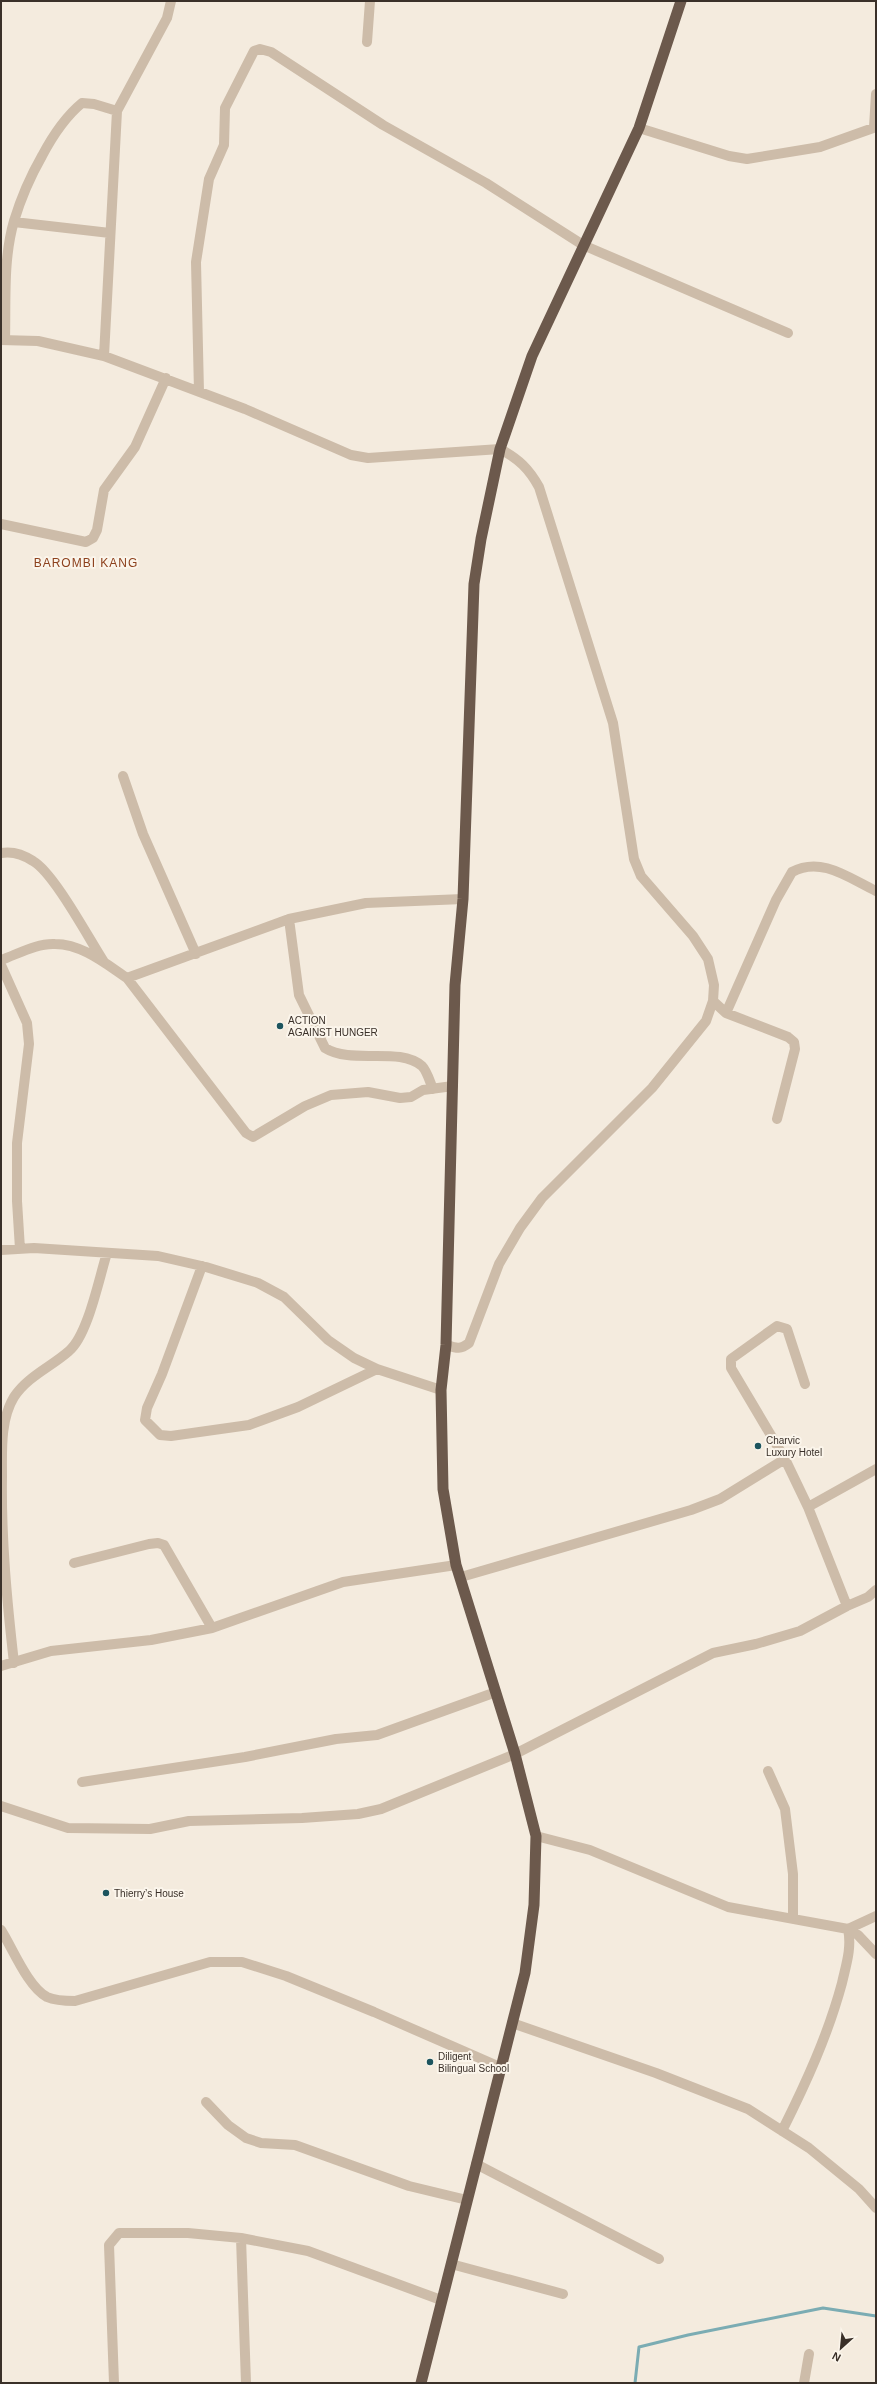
<svg xmlns="http://www.w3.org/2000/svg" width="877" height="2384" viewBox="0 0 877 2384" font-family="Arial,sans-serif">
<style>
.lines{fill:none;stroke-linecap:round;stroke-linejoin:round}
.stream{stroke:#7bacb3;stroke-width:3}
.minor{stroke:#cdbca9;stroke-width:10}
.trunk{stroke:#6c594c;stroke-width:11}
.poi-dot{fill:#1c545e;stroke:#fbf5eb;stroke-width:1.5}
.labels{text-anchor:middle;dominant-baseline:central;stroke-width:4;stroke-linejoin:round;paint-order:stroke}
.poi-label{font-size:10px;fill:#3a3029;stroke:#fbf5eb;text-anchor:start}
.quarter-label{font-size:12px;letter-spacing:1px;fill:#8d411d;stroke:#fbf5eb}
</style>
<rect width="100%" height="100%" fill="#f4ebde"/>
<g class="lines">
<!-- stream -->
<path class="stream" d="M635,2383L639,2347L688,2335L823,2308L876,2316"/>
<!-- minor -->
<path class="minor" d="M367,42L370,1
M874,127L876,94
M639,128L729,156L747,159L820,147L876,127
M14,222L110,233
M1,340L38,341L104,356L245,409L351,455L368,458L500,449C519,459 529,469 539,487L613,723L634,859L641,876L693,936L708,959L714,985L713,1001L706,1021L652,1088L542,1198L520,1228L499,1264L469,1343C460,1350 456,1348 446,1345
M5,340C6,301 3,259 14,221C21,198 30,177 42,156C52,137 65,117 82,103L94,104L117,111
M104,356L117,111L167,18L171,1
M199,392L196,262L209,179L224,145L225,108L254,51L260,49L271,52L383,125L486,183L583,245L788,333
M1,524L86,542L93,538L97,530L104,490L135,447L166,378
M123,776L143,834L196,954
M1,853C12,851 24,855 33,861C54,873 89,939 104,962
M289,919L299,995L325,1048C352,1065 399,1046 422,1066C427,1071 430,1082 433,1089
M1,960C18,954 37,943 55,944C82,944 106,964 127,978L289,919L366,903L463,899
M1,965L27,1023L29,1044L17,1143V1201L20,1249
M127,978L246,1133L253,1137L305,1106L331,1095L368,1092L400,1098L411,1097L423,1090L453,1086
M713,1001L726,1013L788,1037L794,1042L795,1049L777,1119
M726,1013L776,900L792,872C821,856 849,878 876,891
M1,1250L34,1248L158,1256L206,1267L258,1283L284,1297L328,1340L354,1358L377,1369L441,1390
M202,1266L162,1374L147,1408L145,1420L160,1435L171,1436L249,1425L298,1407L377,1369
M808,1507L876,1469
M74,1563L149,1544L158,1543L164,1545L212,1628
M461,1577L691,1510L720,1499L785,1459
M847,1606L868,1597L876,1590
M14,1663C7,1601 1,1539 2,1477C2,1451 0,1420 14,1397C28,1376 51,1367 69,1351C88,1335 99,1278 107,1253
M1,1666L51,1651L151,1640L212,1628L343,1582L456,1565
M768,1771L785,1809L793,1874V1919
M82,1782L245,1757L336,1739L377,1735L496,1692
M1,1806L68,1828L150,1829L189,1821L302,1818L358,1814L381,1809L515,1754L713,1653L756,1644L800,1631L847,1606L808,1507L785,1459L731,1368V1359L777,1326L787,1329L805,1384
M536,1836L590,1850L728,1907L848,1929L858,1935L876,1954
M1,1930C13,1949 28,1987 47,1997C56,2001 66,2001 75,2001L210,1962H242L286,1976L374,2012L500,2067
M512,2023L656,2073L748,2109L809,2148L859,2189L876,2208
M206,2102L228,2125L246,2138L261,2143L295,2145L409,2186L467,2200
M782,2131C806,2083 828,2035 842,1983C846,1965 852,1948 848,1929L876,1916
M476,2164L659,2259
M241,2238L246,2383
M451,2264L563,2294
M114,2383L109,2245L119,2233H188L241,2238L308,2251L441,2300
M804,2383L809,2354"/>
<!-- trunk -->
<path class="trunk" d="M421,2383L525,1973L534,1905L536,1836L515,1754L456,1565L443,1489L441,1390L446,1345L455,985L463,899L474,584L481,539L500,449L532,356L639,128L681,1"/>
</g>
<!-- markers -->
<g class="poi-dot">
<circle cx="280" cy="1026" r="4"/>
<circle cx="758" cy="1446" r="4"/>
<circle cx="106" cy="1893" r="4"/>
<circle cx="430" cy="2062" r="4"/>
</g>
<g class="labels">
<!-- poi labels -->
<g class="poi-label">
<text x="288" y="1020">ACTION<tspan x="288" dy="12">AGAINST HUNGER</tspan></text>
<text x="766" y="1440">Charvic<tspan x="766" dy="12">Luxury Hotel</tspan></text>
<text x="114" y="1893">Thierry’s House</text>
<text x="438" y="2056">Diligent<tspan x="438" dy="12">Bilingual School</tspan></text>
</g>
<!-- quarter labels -->
<g class="quarter-label">
<text x="86" y="563">BAROMBI KANG</text>
</g>
</g>
<!-- border -->
<rect width="877" height="2384" fill="none" stroke="#3a3029" stroke-width="4"/>
<!-- north arrow -->
<g transform="translate(841 2348) rotate(207)" stroke="#fbf5eb" stroke-width="3" paint-order="stroke">
<path d="M0-3L7 15L0 10L-7 15Z" fill="#3a3029"/>
<text y="-6" font-size="11" font-weight="bold" text-anchor="middle" fill="#3a3029">N</text>
</g>
</svg>
